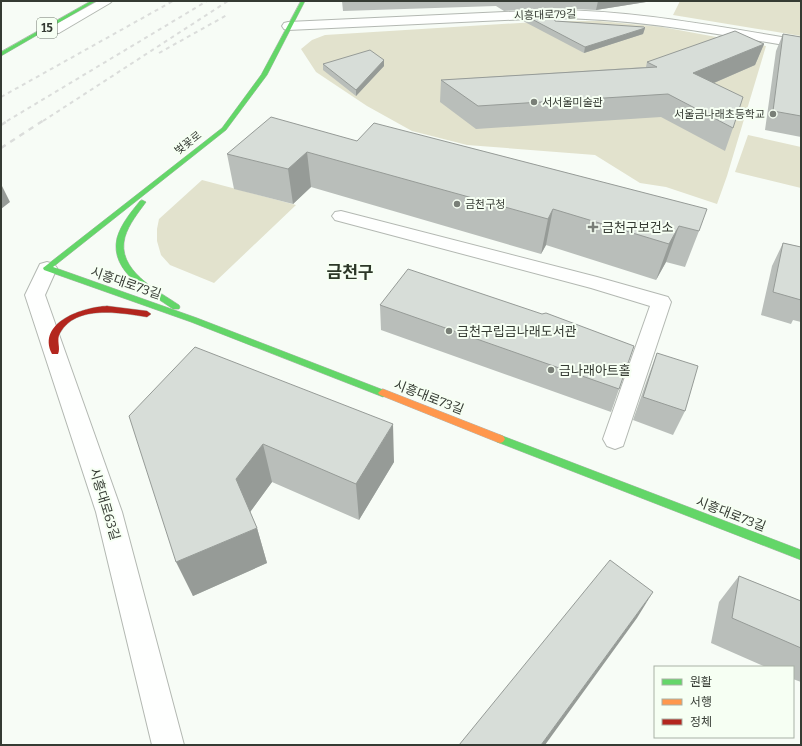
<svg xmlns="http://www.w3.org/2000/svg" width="802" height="746" viewBox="0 0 802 746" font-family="Bitter,'Noto Sans KR',serif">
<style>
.green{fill:#e2e2cd}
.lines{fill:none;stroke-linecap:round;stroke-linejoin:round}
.street-casing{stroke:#b3b8b2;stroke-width:2}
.fast-casing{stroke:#b3b8b2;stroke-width:1}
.slow-casing{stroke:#b3b8b2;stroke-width:1}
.jam-casing{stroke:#b3b8b2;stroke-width:1}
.street{fill:#fefffe;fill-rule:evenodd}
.fast{fill:#63d668;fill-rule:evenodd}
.slow{fill:#ff974d;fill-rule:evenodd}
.jam{fill:#b3261e;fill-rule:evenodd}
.rail-far1{stroke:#dbdddb;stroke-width:2;stroke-dasharray:4 4;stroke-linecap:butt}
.rail{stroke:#dbdddb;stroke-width:2.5;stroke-dasharray:5.5 5.5;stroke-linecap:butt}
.wall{fill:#b9beba}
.shaded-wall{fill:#969b97}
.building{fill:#d7ddd8;stroke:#969b97}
.poi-dot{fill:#797f77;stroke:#f6fff3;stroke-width:1.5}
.labels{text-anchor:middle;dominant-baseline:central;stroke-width:4;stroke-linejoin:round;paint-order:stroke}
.far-street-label{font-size:11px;fill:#353b33;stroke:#f6fff3}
.far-poi-label{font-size:11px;fill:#353b33;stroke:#f6fff3;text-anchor:start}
.shield{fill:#f6fff3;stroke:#6f766d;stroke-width:1}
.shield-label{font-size:12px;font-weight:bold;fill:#353b33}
.poi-label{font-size:13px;fill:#353b33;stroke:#f6fff3;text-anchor:start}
.street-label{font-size:13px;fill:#353b33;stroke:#f6fff3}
.district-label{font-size:17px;font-weight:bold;fill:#2c3728;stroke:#f6fff3}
</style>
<rect width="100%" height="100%" fill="#f7fcf6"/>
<!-- green -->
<path class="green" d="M680,1H801V36L673,15Z
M552,21H600L662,27L766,46L727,176L717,204L666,187L640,183L595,155L467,145L412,131L367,106L316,72L301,49L312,40L325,35Z
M748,135L801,147V188L735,172Z
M202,180L296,205L214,283L170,265L161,255L157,241V229L159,219Z"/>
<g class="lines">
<!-- street casing -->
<g class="street-casing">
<path id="street" d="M98,1H112L110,3L59,33H51L49,30L51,27Z
M550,10C635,10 718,27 801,40V48C718,34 635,18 550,18L288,30L284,29L282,26L284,23L288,22Z
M341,211L597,277L668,297L671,302L623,446L615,449L607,446L603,439L650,306L591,288L335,220L332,216L335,212Z
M47,262L54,264L57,268L45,295L122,512L184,745H152L96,512L25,295L40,264Z"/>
</g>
<!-- fast casing -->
<g class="fast-casing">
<path id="fast" d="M91,1H96L1,56V52Z
M301,1H305L267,75L226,130L53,267L197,318L386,391L388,393L386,395L383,397L191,322L44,270L43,268L222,128L261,75Z
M142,200L146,202C138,213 129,224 125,237C116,270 157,290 179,305L180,307L179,309H173C150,293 109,272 117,238C121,224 131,212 140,201Z
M500,435L801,550V560L497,442L495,439L497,436Z"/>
</g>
<!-- slow casing -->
<g class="slow-casing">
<path id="slow" d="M383,389L503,436L505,439L503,442L500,443L497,442L380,395L378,393L380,391Z"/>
</g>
<!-- jam casing -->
<g class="jam-casing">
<path id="jam" d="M107,306L147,311L151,314L147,317C121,313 76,304 60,333C56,340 61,348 58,354H52C36,322 84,307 107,306Z"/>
</g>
<!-- street -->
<use href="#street" class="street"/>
<!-- fast -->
<use href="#fast" class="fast"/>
<!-- slow -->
<use href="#slow" class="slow"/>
<!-- jam -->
<use href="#jam" class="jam"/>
<!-- rail-far1 -->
<path class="rail-far1" d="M159,53L227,15
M1,97L173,1
M7,121L207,1
M43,121L228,1"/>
<!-- rail -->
<path class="rail" d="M1,125L9,120
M1,148L44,120"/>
</g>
<!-- wall -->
<path class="wall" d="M342,1H646V2L596,10L550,8L504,11L496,6L343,11Z
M524,15L555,21L645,28L643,34L584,53L523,21Z
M783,34L801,37V137L765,130L776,51Z
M764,44L755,65L714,83L733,128L725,151L661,117L476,129L440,102L441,80L646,67L647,62Z
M384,60V66L356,96L323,70V64Z
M357,141L699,231L685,267L666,262L656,280L546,245L541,254L311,187L293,204L234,189L227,154Z
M783,243L801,247V322L793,320L791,324L761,315L772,266Z
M380,305L634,346L611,412L381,330Z
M657,353L685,411L673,435L633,420L648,377Z
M129,416L394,462L359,520L272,482L250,512L257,528L267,563L193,596Z
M739,576L801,601V682L793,679V667H766L711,643L719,602Z"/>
<!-- shaded-wall -->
<path class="shaded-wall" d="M598,1H646V2L596,10Z
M645,28L643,34L584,53L585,47Z
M764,44L755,65L686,95L693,73Z
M384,60V66L356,96V90Z
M307,152L311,187L293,204L288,169Z
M1,184L10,202L1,209Z
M553,209L546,245L541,254L548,219Z
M679,226L666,262L656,280L669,244Z
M393,424L394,462L359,520L356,484Z
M263,444L272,482L248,515L236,479Z
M257,528L267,563L193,596L176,562Z
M653,592L637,618L545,745H541Z"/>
<!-- building -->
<path class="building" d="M554,14L555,21L644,27L645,28L585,47L524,15Z
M735,31L764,44L693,73L743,97L733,128L668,94L478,106L441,80L657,67L647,62Z
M783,34L801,37V116L773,111Z
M370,50L384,60L356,90L323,64Z
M271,117L357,141L374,123L707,209L699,231L679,226L669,244L553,209L548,219L307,152L288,169L227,154Z
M783,243L801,247V300L773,292Z
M408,269L542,314L546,313L634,346L619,389L380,305Z
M195,347L393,424L356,484L263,444L236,479L257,528L176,562L129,416Z
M657,353L698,366L685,411L643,397Z
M610,560L653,592L541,745H459Z
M739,576L801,601V648L732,618Z"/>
<!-- markers -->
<g class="poi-dot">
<circle cx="534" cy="102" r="4"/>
<circle cx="773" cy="114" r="4"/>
<circle cx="457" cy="204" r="4"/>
<path d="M591 221h4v4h4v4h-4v4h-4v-4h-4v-4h4z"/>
<circle cx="449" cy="331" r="4"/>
<circle cx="551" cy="370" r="4"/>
</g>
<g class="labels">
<!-- far-street labels -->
<g class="far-street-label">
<text transform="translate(545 15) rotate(-2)">시흥대로79길</text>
<text transform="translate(188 143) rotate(-38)">벚꽃로</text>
</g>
<!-- far-poi labels -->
<g class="far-poi-label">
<text x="542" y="102">서서울미술관</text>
<text x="765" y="114" text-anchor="end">서울금나래초등학교</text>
<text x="465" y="204">금천구청</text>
</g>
<!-- shield labels -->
<rect class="shield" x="37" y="18" width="20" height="20" rx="3"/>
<g class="shield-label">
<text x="47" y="28">15</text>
</g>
<!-- poi labels -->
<g class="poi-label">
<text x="602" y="227">금천구보건소</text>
<text x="457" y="331">금천구립금나래도서관</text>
<text x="559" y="370">금나래아트홀</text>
</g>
<!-- street labels -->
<g class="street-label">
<text transform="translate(126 283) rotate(19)">시흥대로73길</text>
<text transform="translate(429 397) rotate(21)">시흥대로73길</text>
<text transform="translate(105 504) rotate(73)">시흥대로63길</text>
<text transform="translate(731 514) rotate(21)">시흥대로73길</text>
</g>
<!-- district labels -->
<g class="district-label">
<text x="350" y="272">금천구</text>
</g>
</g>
<!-- border -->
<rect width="802" height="746" fill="none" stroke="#353b33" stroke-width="4"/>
<!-- legend -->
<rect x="654" y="666" width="140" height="72" fill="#f6fff3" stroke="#a9b1a6"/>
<rect x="662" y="679" width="20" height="6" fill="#63d668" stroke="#a9b1a6"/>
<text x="690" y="686" font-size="12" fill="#353b33">원활</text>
<rect x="662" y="699" width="20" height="6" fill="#ff974d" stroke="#a9b1a6"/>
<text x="690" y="706" font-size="12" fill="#353b33">서행</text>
<rect x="662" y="719" width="20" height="6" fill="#b3261e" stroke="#a9b1a6"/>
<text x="690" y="726" font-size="12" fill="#353b33">정체</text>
</svg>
